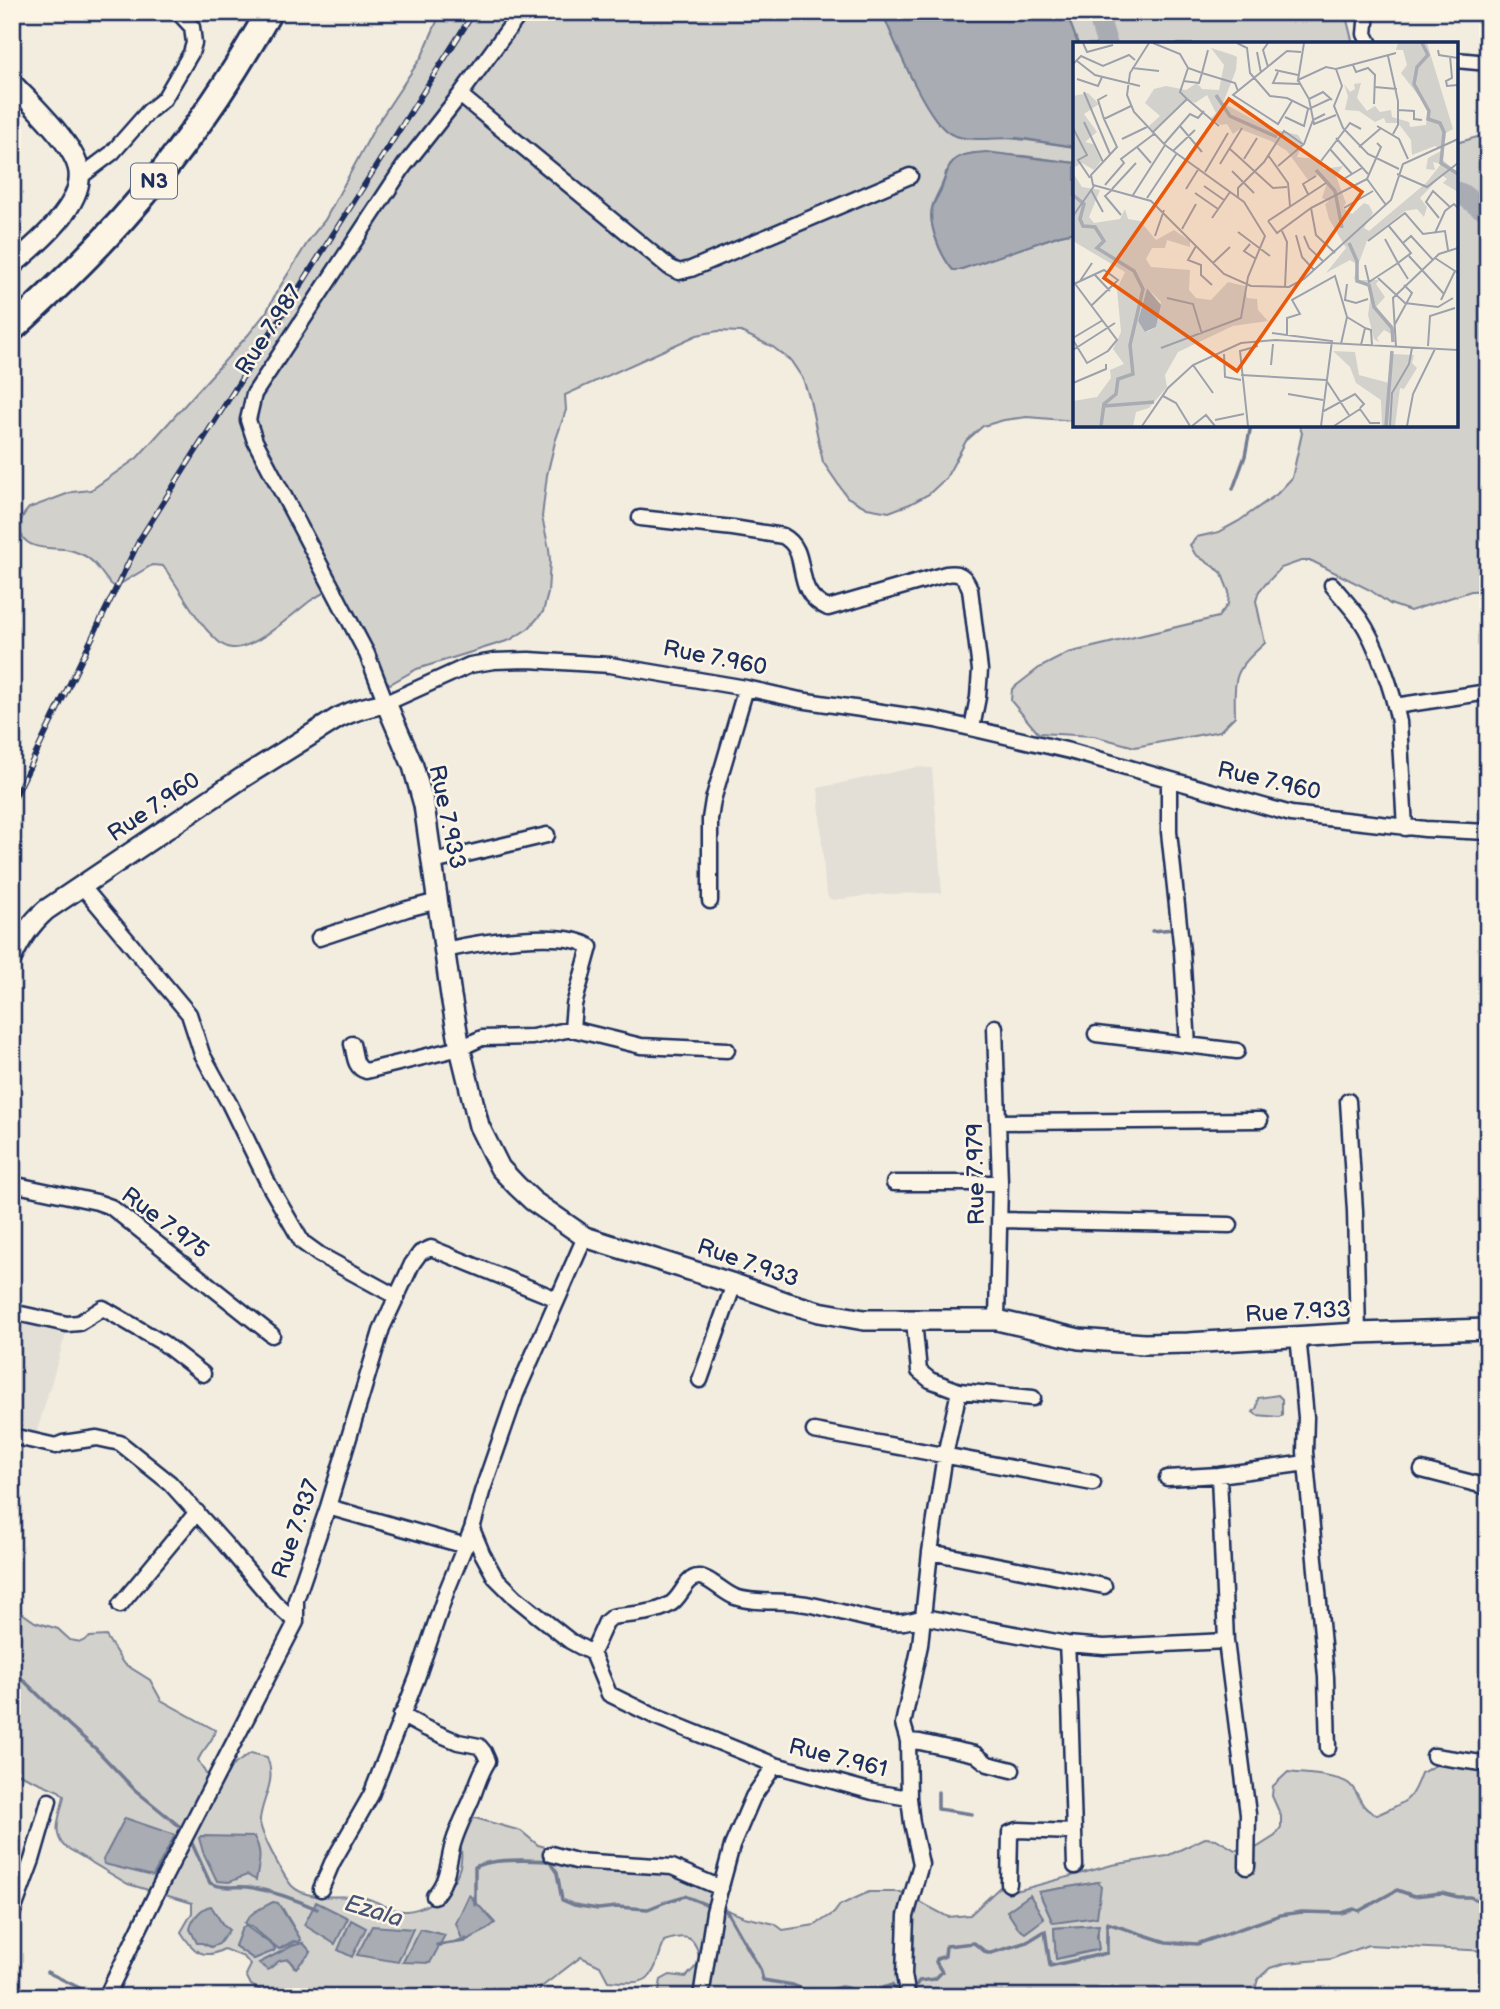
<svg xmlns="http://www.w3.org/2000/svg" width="1500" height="2009" viewBox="0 0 1500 2009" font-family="'Balsamiq Sans',sans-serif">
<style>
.built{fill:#e3dfd6}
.green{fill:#d3d1cc;stroke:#778095;stroke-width:2;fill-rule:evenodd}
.water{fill:#a9acb3;stroke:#707a91;stroke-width:2}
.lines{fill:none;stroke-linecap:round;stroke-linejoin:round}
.stream{stroke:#707a91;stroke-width:3.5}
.river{stroke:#a9acb3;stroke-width:21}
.street-casing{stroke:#1b2f5e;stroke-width:19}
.secondary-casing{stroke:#1b2f5e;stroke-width:24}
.highway-casing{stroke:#1b2f5e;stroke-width:30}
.street{stroke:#fcf5e5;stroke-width:14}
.secondary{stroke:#fcf5e5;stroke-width:19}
.highway{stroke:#fcf5e5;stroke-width:24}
.rail-casing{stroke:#1b2f5e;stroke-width:6}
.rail{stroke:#fcf5e5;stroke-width:3.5;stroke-dasharray:10;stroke-linecap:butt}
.labels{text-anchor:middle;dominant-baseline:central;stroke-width:5;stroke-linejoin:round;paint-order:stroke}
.shield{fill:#fcf5e5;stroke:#5e6a86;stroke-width:2}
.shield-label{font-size:21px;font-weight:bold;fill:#1b2f5e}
.street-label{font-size:23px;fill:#1b2f5e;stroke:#fcf5e5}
.water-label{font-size:24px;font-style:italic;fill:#465478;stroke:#fcf5e5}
.inset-river{fill:none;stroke:#a9acb3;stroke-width:3.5}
.inset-road{fill:none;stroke:#9da1ac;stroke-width:2}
.view{fill:#e8590c;fill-opacity:0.15;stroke:#e8590c;stroke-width:3.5}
.inset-edge{fill:none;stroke:#1b2f5e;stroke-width:3.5}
</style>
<rect width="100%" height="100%" fill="#f3ede0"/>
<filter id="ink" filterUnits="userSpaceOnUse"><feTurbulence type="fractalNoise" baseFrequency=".0143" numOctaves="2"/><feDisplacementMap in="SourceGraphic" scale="14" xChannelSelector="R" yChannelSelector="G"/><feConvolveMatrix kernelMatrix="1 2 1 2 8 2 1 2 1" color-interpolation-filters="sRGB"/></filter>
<g filter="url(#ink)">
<!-- built -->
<path class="built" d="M917,767L932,768L942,893L884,894L833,900L828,898L825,885L818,788Z
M12,1319L66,1333L35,1438L12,1432Z"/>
<!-- green -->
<path class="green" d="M441,12H882C893,37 928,124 951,134C968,141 987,137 1005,138C1028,139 1052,144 1075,147V163L1024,156L973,153L946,172C944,186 935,195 932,208C928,227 941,256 953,270H959L1060,235L1075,232V421L1027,417L1004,420L983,426L966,441L946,478L929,494L910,504L889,512L867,508L847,497L823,462L810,400L803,379L791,361L773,347L741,332L718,331L697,335L565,395L566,410L555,442L547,475L542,517L549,549L550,560L548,593L543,612L529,628L510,640L417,669L390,684L381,677L329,590C323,593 316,597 310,601C293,614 254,650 232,648C221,647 213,636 206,629C190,609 178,586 163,566L152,565L115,587C102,579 99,563 85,556C79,553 71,550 65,549C49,548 21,550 20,528C20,520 23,514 29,508L72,492L91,490L137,458L248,335L267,311L276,293L311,237L325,220L375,127L422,56Z
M1066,12H1345L1353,44H1078Z
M1488,134V590L1471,591L1410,611L1390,604L1370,590L1312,561H1301L1281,568L1259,591L1256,601L1265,643C1234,671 1234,674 1235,716L1220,731L1135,747L1094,736L1038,733L1011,701L1012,689L1039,668L1068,653L1218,617L1228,604L1229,592L1221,572L1195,554L1190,545L1197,537L1219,532L1239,521L1277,494L1292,478L1302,433L1299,425H1456V143Z
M1278,1395L1282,1399V1415L1279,1417L1257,1415L1253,1412L1257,1407L1258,1398Z
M12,1606L35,1622L58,1629L70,1640L81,1642L90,1637L106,1636L123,1663L150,1680L161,1700L215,1730C212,1745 204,1746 198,1760L206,1774L216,1777L251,1753L267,1757C277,1782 263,1795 260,1819C258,1830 284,1877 292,1886C309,1903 344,1893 365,1898C379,1901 391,1912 406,1911C435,1909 465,1880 461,1849C460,1843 455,1836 452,1830L459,1823L475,1818L521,1831L538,1845L580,1856L615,1861L642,1857L684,1867L716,1887L720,1907L744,1917L775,1924L783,1930L815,1925L834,1913L840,1905L869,1892H901L948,1917L970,1915L1000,1887L1020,1890L1112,1865L1167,1856L1205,1838L1216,1839L1235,1850L1256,1848L1275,1836L1281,1827V1816L1272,1796L1273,1786L1288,1772C1303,1774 1336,1775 1348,1783C1362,1794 1357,1807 1377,1815C1406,1801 1410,1804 1421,1773C1428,1770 1435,1764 1442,1763C1458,1761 1472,1772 1488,1771V1951L1368,1945L1331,1959L1286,1963L1270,1968L1258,1979L1253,1997H663L659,1990L661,1980L670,1975L686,1977L700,1962C696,1936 688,1933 664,1941C651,1982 652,1985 608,1981L600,1966L581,1957L540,1988L537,1997H447L432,1988L415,1989L402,1997H273L251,1985L246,1975L251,1965L244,1957L224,1949C202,1961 193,1951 181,1932L192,1913V1903L128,1884L64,1846C51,1831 61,1814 64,1796L59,1791L12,1771ZM1098,1882H1099L1052,1921L1039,1892ZM212,1908L223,1925L211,1947L202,1943ZM283,1909L301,1940L279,1949L252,1927L245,1923ZM1098,1925V1950L1056,1959L1054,1928ZM242,1928L272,1945L275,1949L254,1959L235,1946ZM303,1943L311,1952L294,1967L288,1959L260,1963L292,1946Z"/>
<!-- water -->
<path class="water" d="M882,12H1066L1078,44H1075V147C1055,144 1035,140 1016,138C996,137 969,143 951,134C926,121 894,39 882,12Z
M986,152L1075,163V232L1060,235L959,270H953C942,258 928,225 932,209C934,200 941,193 943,184C947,174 948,162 959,157C967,153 977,153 986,152Z
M125,1818L175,1835L153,1876L104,1864L103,1860Z
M201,1836L254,1837C263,1852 259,1864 256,1880L247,1875L229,1882L217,1881L203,1852L199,1838Z
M1098,1882L1101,1887L1097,1917L1054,1923L1052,1921L1039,1892Z
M469,1895L495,1923L485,1931L463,1942L456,1923Z
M1030,1895L1044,1919L1025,1933L1018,1928L1007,1911Z
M273,1902L278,1903L301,1940L299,1942L293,1941L279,1949L252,1927L245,1924C249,1912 262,1908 273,1902Z
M316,1902L348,1918L335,1944L304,1925Z
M211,1906L223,1925L229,1930L219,1944L211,1947L202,1943H197L190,1929C192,1920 200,1908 211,1906Z
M351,1920L366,1928L352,1957L338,1950Z
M1099,1925L1097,1936L1099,1949L1056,1959L1054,1928Z
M246,1926L272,1945L275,1949L274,1951L254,1959L235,1946L242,1928Z
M372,1926L413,1929L398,1962L357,1955Z
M420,1929L445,1935L430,1963L403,1962Z
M303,1943L311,1952L296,1968L288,1959L279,1961L268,1970L259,1963L292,1946Z"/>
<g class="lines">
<!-- stream -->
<path class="stream" d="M1233,489L1245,456L1251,425
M1152,931L1174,929
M12,1669L69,1725L96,1749L135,1790L184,1830
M938,1792V1809L972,1814
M190,1839L210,1883C221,1889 235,1886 248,1887C272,1891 295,1899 317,1909
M475,1905V1867C491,1858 530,1860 549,1861L557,1873L562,1900L574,1905L598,1909L617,1907L648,1909L668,1901L685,1896L712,1907
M719,1910L727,1912L760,1969L763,1980L793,1985L805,1990L827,1991L841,1987L847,1988L873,1996L883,1988L892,1985L898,1993L905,1994
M437,1945L465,1941L466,1939
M47,1972L92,1994
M912,1991L919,1981L935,1979L942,1972L936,1962L937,1959L945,1956L946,1946L974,1943L987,1953H991L1027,1942L1045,1931L1050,1966L1107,1953V1923L1166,1942L1197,1944L1280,1915L1302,1912L1341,1913L1354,1909L1359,1911L1397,1890L1414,1896L1442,1893L1458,1897H1470L1484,1903L1488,1907"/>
<!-- river -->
<path class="river" d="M1097,12L1107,44
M1456,192L1462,194L1479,207L1488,202"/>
<!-- street casing -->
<g class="street-casing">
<path id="street" d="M521,12L460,95L404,166L254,394L248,420L255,441L367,654L386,703L470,665L494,661L529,660L610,665L746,688L800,700L936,720L1070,751L1291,814L1425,829L1488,832
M1367,12L1365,34L1370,44
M1456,60L1488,63
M460,95L669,267L679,272L691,269L910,176
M80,177L112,153L149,111L164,99L191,53L194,43L192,27L178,12
M640,518L733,528L783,536C813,552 789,591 828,608L946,574C960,572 965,576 970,589L980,670L978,697L972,728
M1332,585C1341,596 1351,607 1360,619C1377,644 1393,692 1399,722L1405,828
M1395,706L1488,692
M1169,781V832L1182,952L1188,1045
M433,862L547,835
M82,886L189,1014L202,1054L229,1103L269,1185L302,1242L320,1255L397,1297
M710,901V819L713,800L746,688
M319,938L407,909L438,901
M445,950C475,943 566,928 590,947L574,1005L572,1029
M995,1027L1000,1183L997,1320
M1096,1034L1237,1051
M352,1044C355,1054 354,1068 366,1071L460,1048L482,1038L532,1037L572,1029L641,1046L727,1050
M1348,1101L1355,1211L1358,1333
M998,1122L1260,1120
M894,1183H1000
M12,1184L97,1202L111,1207L272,1335
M1000,1220L1230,1225
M12,1312L67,1324L79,1323L103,1308L163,1343L203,1374
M1298,1336L1306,1417L1305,1452L1326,1677L1328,1748
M700,1380L734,1284
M959,1391L1033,1398
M814,1431L1093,1483
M12,1436L56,1446L63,1443L97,1438L120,1443L170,1483L225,1544L275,1603L296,1622V1600L328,1507L382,1328L412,1264L420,1253L431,1248L557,1299
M1422,1470L1488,1487
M1219,1475L1226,1641L1248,1814L1247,1867
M1167,1478L1219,1475L1306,1463
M328,1507L466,1546
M472,1529L482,1553L495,1577L516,1598L537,1615L570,1641L592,1653L609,1694L654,1716L775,1765L873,1792L909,1798
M930,1552L1104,1586
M120,1605L197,1512
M1067,1644L1070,1701L1075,1866
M592,1653L606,1622L612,1617C630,1614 653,1614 669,1605C682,1598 685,1578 698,1577C708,1576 724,1593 735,1597C755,1604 778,1600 799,1603C830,1606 873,1625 904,1622C910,1621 918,1619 924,1617L1067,1644L1104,1647L1226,1641
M401,1715L425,1728L458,1742L479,1746L484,1752L488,1761C478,1777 477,1787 470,1803C464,1816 457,1830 453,1844C448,1862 448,1882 434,1896
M908,1741L920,1742L975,1754L988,1764L1012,1770
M1434,1756L1488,1764
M551,1854L576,1861L672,1867L721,1888
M1009,1884L1010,1833L1018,1830L1073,1832
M321,1889L332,1863L371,1795L417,1678L447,1590L472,1529L482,1492L516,1394L585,1237
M12,1914L32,1860L49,1801
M106,1997L165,1876L296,1622
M701,1997L714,1912L732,1846L753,1797L775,1765
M908,1997L904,1975L906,1916L921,1864L912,1823L909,1798L908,1741L903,1724L920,1645L930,1552L945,1455L959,1391L930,1380L919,1371L914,1321"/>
</g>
<!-- secondary casing -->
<g class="secondary-casing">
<path id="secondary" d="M12,83C31,104 71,141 78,167C88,202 36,245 12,265
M12,957C21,938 30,924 46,910L242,778L338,718C354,710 369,706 386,703L413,766L424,805L451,996L460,1048L479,1126L500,1168L517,1186L533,1201L585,1237L734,1284L785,1302L819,1312L864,1320H997L1079,1339L1144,1344L1188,1343L1358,1333L1488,1329"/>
</g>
<!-- highway casing -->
<g class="highway-casing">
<path id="highway" d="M12,329C72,274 131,216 179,150C212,107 242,60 269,12"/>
</g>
<!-- street -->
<use href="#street" class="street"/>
<!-- secondary -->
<use href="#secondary" class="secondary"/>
<!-- highway -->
<use href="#highway" class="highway"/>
<!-- rail casing -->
<g class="rail-casing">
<path id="rail" d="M12,803L140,539L474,12"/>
</g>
<!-- rail -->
<use href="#rail" class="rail"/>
</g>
</g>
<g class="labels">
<!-- shield labels -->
<rect class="shield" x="131" y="163.5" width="46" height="35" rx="5"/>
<g class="shield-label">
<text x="154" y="181">N3</text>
</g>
<!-- street labels -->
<g class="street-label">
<text transform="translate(269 330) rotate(-57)">Rue 7.987</text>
<text transform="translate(715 658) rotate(11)">Rue 7.960</text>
<text transform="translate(1269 781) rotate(13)">Rue 7.960</text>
<text transform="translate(154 807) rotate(-34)">Rue 7.960</text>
<text transform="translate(447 817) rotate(78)">Rue 7.933</text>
<text transform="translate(976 1174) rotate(-91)">Rue 7.979</text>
<text transform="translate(165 1223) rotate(37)">Rue 7.975</text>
<text transform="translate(748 1263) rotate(19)">Rue 7.933</text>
<text transform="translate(1298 1312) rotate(-3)">Rue 7.933</text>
<text transform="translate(296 1529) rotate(-71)">Rue 7.937</text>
<text transform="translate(838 1758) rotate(14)">Rue 7.961</text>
</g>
<!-- water labels -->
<g class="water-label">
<text transform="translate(374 1911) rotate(17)">Ezala</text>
</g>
</g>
<!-- overview -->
<g transform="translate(1073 42)">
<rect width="385" height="385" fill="#f3ede0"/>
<path d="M325,1H354L380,87L373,91L370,118L385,131V150L370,141L374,137L369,133L347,156L354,165L351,175L344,167L332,169L294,199L285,223L277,218L253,231L273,206L256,177L252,162L256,159L249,156L254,141L245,133L235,138L214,109L198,99L167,87L160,92L154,82L148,83L138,76L143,71L134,53L122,61L115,58L80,89L76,84L87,74L72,61L81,47L93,44L113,48L124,41L129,47L146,48L151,23L138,6L160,13L164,15L163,28L150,61L196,86L225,93L230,101L224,115L244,117L251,127L270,124L263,134L273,161L270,166L279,172L291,161L296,163L300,171L291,186L296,189L353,141L368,122L360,120L362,128L353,127L355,116L370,108L362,104L339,113L338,98L325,81H313L311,76L302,80L286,69L272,68L275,54L271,42L277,50L282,47L281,42L288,41L284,56L294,69L302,64L307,70L318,68L319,75L336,80L337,85L353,83L355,66L328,31L334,23L330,8H323ZM15,51L26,62L11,72L24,90L12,100L20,102L28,119L21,128L9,121L0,126V54ZM0,131L9,145L27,148L16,175L21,181L47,177L52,167L55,177L67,179L83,198L101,188L117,199V205L94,198L92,206H79L73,217L78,225L117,228L116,248L123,256L138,258L155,240L172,244L174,256L184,257L185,268L195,279L160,284L105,310L92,333L94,345L76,366L63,370L60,384H0V359L24,355L38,336L37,328L51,322L40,307L48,290L44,247L52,230L0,199ZM74,246L88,260L83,285L74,290L65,279ZM283,228L286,238H306L303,242L312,255L303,265L320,284V293L311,288L304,296L306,300L301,297L295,273L298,251L294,243L281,237ZM260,309L282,310L286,333L316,341L319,312L341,313L339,321L344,326L331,347L327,346L322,384H309L308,358L283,341L277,325Z" fill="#d3d1cc" fill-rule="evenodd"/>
<path d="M74,246L88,263L83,285L72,290L65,279Z" fill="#a9acb3"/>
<path class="inset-river" d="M349,1L355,13L344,25L341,42L356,69L355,77L367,81L371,90L368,121L385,132M143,53L157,74L204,95M243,128L262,149L269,186M0,153L11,162L7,177L10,184L22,185L31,199L24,206L61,229L70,247L57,303L60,332L45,337L43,352L31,362L28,384M276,201L284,219V239L296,243L301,265L319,286L320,300M31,364L81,360M313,384L319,309"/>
<path class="inset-road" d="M10,1L14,10L40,3M76,1L57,31L54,53L61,70L92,103L171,160L192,194L175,235L168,276L88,306M80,1L107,12L115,26L129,31L135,8M164,1L174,6L177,31L197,54L214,56L236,67L257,57M195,1L190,8L195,25M231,1L225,38L253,25L263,27L269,44L261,64L270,86L295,112L326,127M365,8L366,13L385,16M184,10L188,31M315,14L325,59V83L320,92M377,14L379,36L373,39L374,44L385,43M4,19L22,33L67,44M0,22L8,14L30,24L56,13L62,18M280,23L283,30L295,26L302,33L301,62M59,26L86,29M263,27L323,11M202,28L225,33M205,30L200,41L227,42M4,37L25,44L29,35M225,38L236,57L241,82L263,73M110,39L126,41L129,31L162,41L165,49M302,45L324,47M11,50L37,112M114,57L146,84M236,57L250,50L259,58M219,59L205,82L160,53L214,9L228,10M58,64L31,77L44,105L18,133L20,143L78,159L151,232L178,244L216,245L231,237L318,158L330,122L385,97M325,68L341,69V77L349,78M212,75L231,84L235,67M31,77L25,58L34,53M11,80L30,120M107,84L129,110M304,84L326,97L335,117M0,86L14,113L5,118L17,136M79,91L114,57L107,50L115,26M263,96L295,132M49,97L74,85M91,102L117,72L125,76L131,69M64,105L78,121M286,105L308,86M157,107L200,146L214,145M257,107L279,132M100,109L122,88M195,113L215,141L217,164M171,117L184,96M248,119L277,81L288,87M147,122L169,86M205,124L231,102L240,78L252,72M159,129L181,151M132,130L155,91M324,132L354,145L385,121M294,137L313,163M269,138L289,126M32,143L51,121L48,117L81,92M131,144L151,158M39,147L63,121M40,147L32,154L48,173M113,147L126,126M18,148L30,170M122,151L145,167M235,152L230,142L243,134M60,153L92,103M165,155V146L191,120L211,89L231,103M74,156L104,111M238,166L294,137L308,105L304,101M271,166L300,149M0,174L21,144M139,176L157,150M366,176L353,160L360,149L377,165M195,179L204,191L238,166L243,193L262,211M195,179L253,141M315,183L338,211L325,221L335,237M109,187L123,162M209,189L214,200L212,245M165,190L197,214M362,191L372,169L381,162L385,166M223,193L229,215L241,228M82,194L91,168M231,194L236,206L251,220M295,199L332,171L350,192L372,189L375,208M330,201L338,194L360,218M177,202L171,209L183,217M123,204L115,218L128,223V233L139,243M336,214L371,252M362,216L385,231M140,221L157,205M292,223L296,240L325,221L312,197M21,232L37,249M305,236L332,261L365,265L380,256M0,239L44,298L35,309L14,321L0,298M7,239L19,221M1,242L31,228L45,238L19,263M274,242L272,258L283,261L295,257M94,256L120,262L129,292M368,258L382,229M274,275L292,286L288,303M322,282L339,251L331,243M292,286L298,288L299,303M199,291L259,299L248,384M214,294V276L227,272L219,258L262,234L274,275L268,302M0,296L30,278M355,304L357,274L382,266M323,305L320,256L366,212L385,206M0,308L42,281M151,312L152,335L168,338M120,323L140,351M198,323L200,302M168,333L253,338L276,373M0,341L33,327V322M215,352L250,358M90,354L103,361L117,384M249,370L282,352L291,362L287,366M142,378L171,372M69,384L95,346L120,323L168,301L202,298L385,308M119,384L133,373L142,384M175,384L167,309L185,304M261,384L287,367L297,381H307M317,384L319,351L336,322L339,306M334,384L340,352L362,307"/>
<path class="view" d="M156,57L289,150L164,329L31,236Z"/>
<rect width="385" height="385" class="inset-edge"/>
</g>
<!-- margin -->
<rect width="1500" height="2009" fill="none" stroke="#fcf5e5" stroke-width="42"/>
<rect x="21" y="21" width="1458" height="1967" fill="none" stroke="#1b2f5e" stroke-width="2.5" filter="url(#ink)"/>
</svg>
